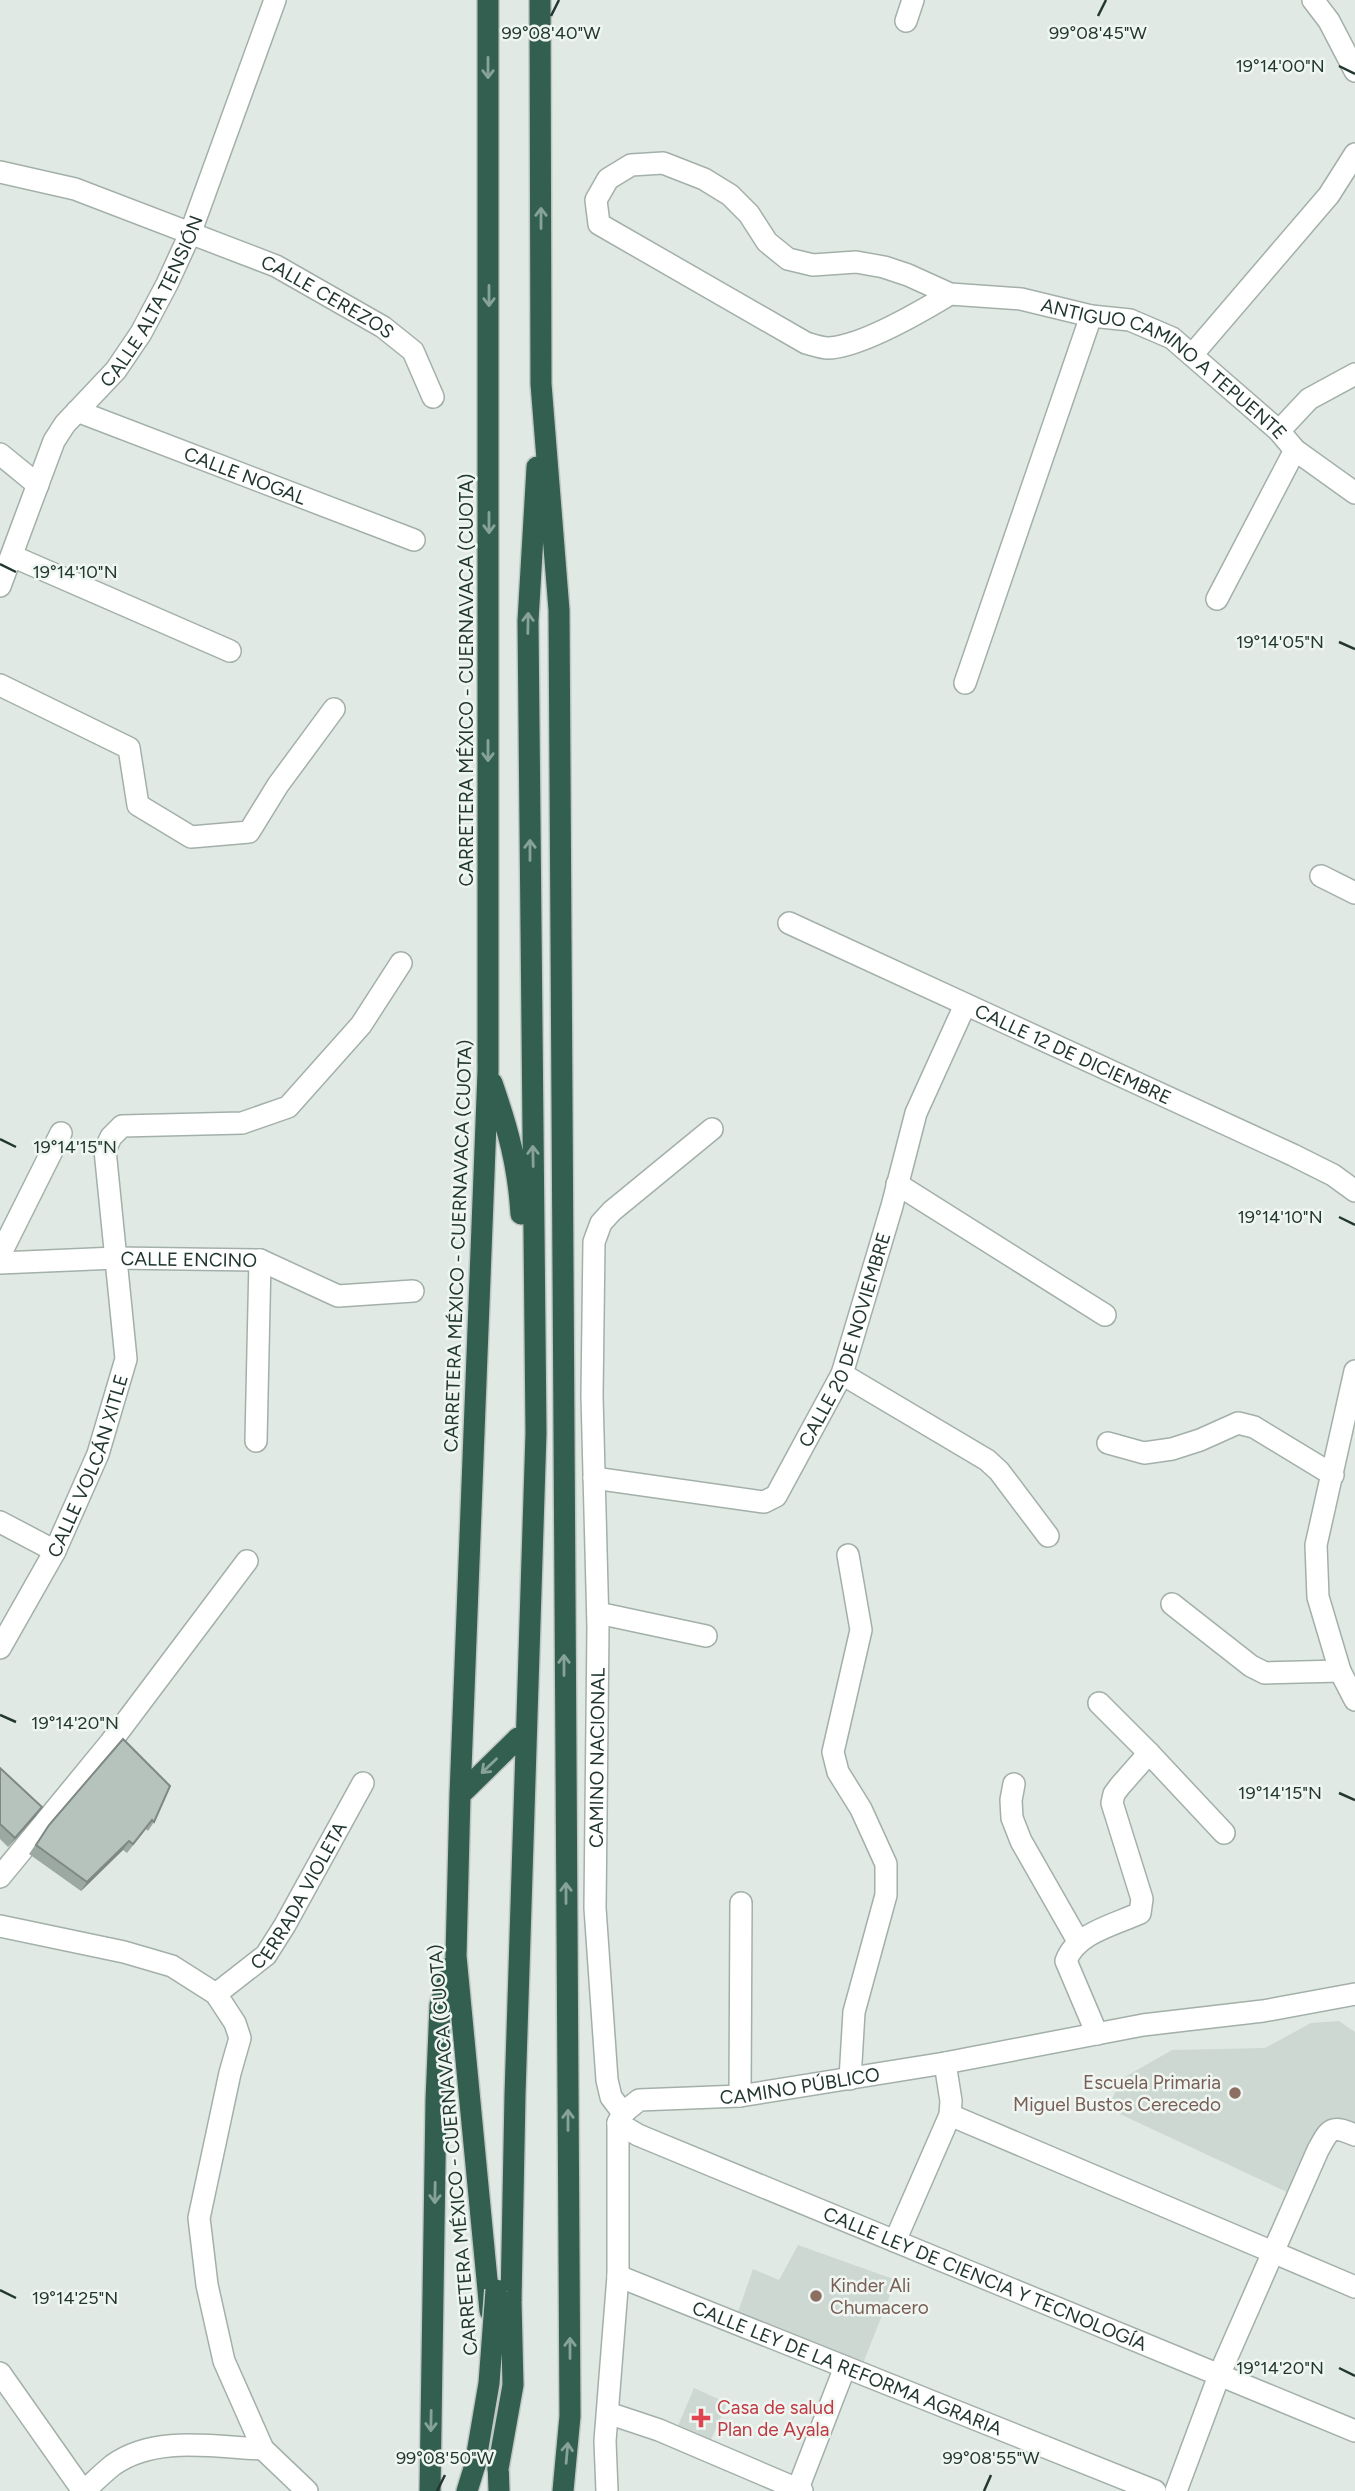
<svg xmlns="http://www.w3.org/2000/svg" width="1355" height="2491" viewBox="0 0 1355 2491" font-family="Figtree,sans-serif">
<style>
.built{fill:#ced8d2}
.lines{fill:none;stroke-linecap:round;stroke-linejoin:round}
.minor-casing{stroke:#a3b0a9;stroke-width:24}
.highway-casing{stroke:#c1c7c5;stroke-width:24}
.minor{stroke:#fff;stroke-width:21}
.highway{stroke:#325f50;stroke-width:21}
.highway-bridge-casing{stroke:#c1c7c5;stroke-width:24;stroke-linecap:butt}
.highway-bridge{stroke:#325f50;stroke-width:21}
.wall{fill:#9ca8a2}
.shaded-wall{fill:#7f8884}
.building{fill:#b5c3bc;stroke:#7f8884;stroke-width:2}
.oneway{stroke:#87a399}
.ticks{fill:none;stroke:#22372f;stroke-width:2.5}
.education-dot{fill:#8d6e63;stroke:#eff6f2;stroke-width:2.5}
.health-dot{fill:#e0444e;stroke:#eff6f2;stroke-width:2.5}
.labels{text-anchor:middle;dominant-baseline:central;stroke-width:5;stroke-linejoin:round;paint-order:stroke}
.street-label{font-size:19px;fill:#22372f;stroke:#eff6f2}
.education-label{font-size:19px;fill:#785e54;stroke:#eff6f2;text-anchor:end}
.health-label{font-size:19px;fill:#be3a42;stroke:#eff6f2;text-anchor:start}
.ticks-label{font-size:18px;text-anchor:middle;fill:#22372f;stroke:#eff6f2;stroke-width:5;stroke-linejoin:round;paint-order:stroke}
</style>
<rect width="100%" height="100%" fill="#e0e9e3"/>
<!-- built -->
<path class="built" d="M1339,2021L1355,2032V2145L1317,2129L1289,2193L1107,2108L1123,2078L1172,2050L1265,2048L1311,2023Z
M798,2245L896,2280L862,2366L738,2312L753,2269L779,2280Z
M694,2388L727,2403L707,2449L675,2433Z"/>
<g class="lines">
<!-- minor casing -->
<g class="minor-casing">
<g id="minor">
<path d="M1313,0L1329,21L1355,71"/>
<path d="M906,21L913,0"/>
<path id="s1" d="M0,172L75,189L276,266L383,327L413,351L433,397"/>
<path id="s2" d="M950,294C922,311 860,347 828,348C821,348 813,345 806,343L599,224L596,200L608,179L631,165L663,163L704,179L730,195L749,214L767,242L788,259L813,265L856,262L884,267L908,275L950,294L1021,299L1091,316L1130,320L1172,338L1279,431L1295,450L1355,493"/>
<path d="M1192,355L1329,195L1355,154"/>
<path id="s3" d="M77,411L414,540"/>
<path d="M1279,431L1309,399L1355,374"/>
<path d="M0,454L38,485"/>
<path d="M12,556L230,651"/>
<path id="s4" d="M0,586L54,441L65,424L116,370L141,333L167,284L190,234L275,0"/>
<path d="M1217,599L1295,450"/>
<path d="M965,683L1091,316"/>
<path d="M0,685L129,748L138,805L191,837L249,832L278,785L334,709"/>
<path d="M1321,876L1355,893"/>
<path id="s5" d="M789,923L1293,1155L1333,1175L1355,1191"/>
<path d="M897,1184L1105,1315"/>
<path d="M0,1255L61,1133"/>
<path id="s6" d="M0,1263L116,1258L260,1260L338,1296L413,1291"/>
<path d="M1355,1371L1316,1545L1318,1597L1340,1671L1355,1700"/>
<path d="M842,1374L987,1460L999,1471L1048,1536"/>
<path d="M256,1441L260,1260"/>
<path d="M1108,1443L1144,1453L1172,1449L1200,1440L1238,1423L1254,1427L1333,1475"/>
<path id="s7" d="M594,1478L764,1502L776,1496L842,1374L892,1206L916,1113L965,1005"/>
<path d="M0,1522L55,1551"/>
<path d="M848,1555L861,1630L833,1752L838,1772L861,1809L886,1864V1895L854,2012L850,2079"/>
<path d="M1172,1604L1251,1666L1265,1673L1340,1671"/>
<path d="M598,1613L706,1636"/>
<path id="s8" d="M0,1648L55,1551L98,1454L126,1359L105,1150L111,1137L122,1126L242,1123L288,1107L361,1025L401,963"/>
<path d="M1099,1703L1149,1753"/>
<path d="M1014,1784L1011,1800L1012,1818L1021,1841L1078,1941"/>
<path d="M0,1877L110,1743L247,1561"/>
<path d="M0,1926L124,1952L172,1966L216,1994L235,2023L240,2038L230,2073L199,2218L207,2285L224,2361L263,2449L307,2491"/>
<path id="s9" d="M216,1994L266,1955L285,1925L363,1783"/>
<path d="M1097,2034L1066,1961C1076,1933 1114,1925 1140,1913L1142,1899L1112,1803L1114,1794L1120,1786L1149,1753L1224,1833"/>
<path d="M740,2096L741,1903"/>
<path id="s10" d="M623,2113L611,2097L607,2080L595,1908L598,1627L592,1396L594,1242L601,1223L612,1211L712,1129"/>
<path d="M950,2115L1355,2287"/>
<path id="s11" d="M618,2123L638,2135L1355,2431"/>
<path d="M895,2241L950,2115L951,2101L945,2063"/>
<path id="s12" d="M618,2276L1155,2491"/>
<path d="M0,2373L83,2491"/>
<path d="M608,2413L659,2430L802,2491"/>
<path d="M84,2491C93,2483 103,2473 113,2465C155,2435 214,2447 263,2449"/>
<path id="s13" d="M607,2491L605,2441L618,2276V2123L623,2113L639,2100L740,2096L945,2063L1143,2025L1263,2011L1355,1994"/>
<path d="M797,2491L845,2367"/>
<path d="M1176,2491L1220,2373L1318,2150C1330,2128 1331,2125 1355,2135"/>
</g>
</g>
<!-- highway casing -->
<g class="highway-casing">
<path id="highway" d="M488,0V1071L460,1795L456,1956L490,2311
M540,0L541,384L559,610L570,2416L563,2491
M492,1083C508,1129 518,1165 521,1214
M460,1795L518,1738
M511,2301L515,2095L536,1433L528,621L537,467
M495,2367L499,2491
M430,2491L436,2100L440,2005L453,1965
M467,2491L475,2465"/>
</g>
<!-- minor -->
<use href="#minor" class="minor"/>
<!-- highway -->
<use href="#highway" class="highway"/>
<!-- highway-bridge casing -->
<g class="highway-bridge-casing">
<path id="highway-bridge" d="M475,2465L489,2383L496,2290
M498,2469L513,2385L511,2301"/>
</g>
<!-- highway-bridge -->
<use href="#highway-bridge" class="highway-bridge"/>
</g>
<!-- wall -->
<path class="wall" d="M123,1739L154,1822L148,1831L146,1829L127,1853L123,1850L81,1891L29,1854L49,1825Z
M0,1768L36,1816L8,1847L0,1839Z"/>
<!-- shaded-wall -->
<path class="shaded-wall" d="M42,1807L36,1816L8,1847L15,1838Z
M129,1841L123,1850L81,1891L87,1882Z"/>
<!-- building -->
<path class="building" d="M123,1739L170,1786L154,1822L152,1820L133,1844L129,1841L87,1882L36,1845L49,1825Z
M0,1768L42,1807L15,1838L0,1824Z"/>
<!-- one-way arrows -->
<defs><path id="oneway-shaft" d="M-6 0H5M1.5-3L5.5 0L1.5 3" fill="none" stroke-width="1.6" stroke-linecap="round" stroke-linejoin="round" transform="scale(1.75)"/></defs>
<g class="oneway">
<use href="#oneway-shaft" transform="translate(488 68) rotate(90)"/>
<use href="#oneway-shaft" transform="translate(541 218) rotate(-90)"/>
<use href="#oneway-shaft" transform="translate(489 296) rotate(90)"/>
<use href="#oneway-shaft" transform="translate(489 523) rotate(90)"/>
<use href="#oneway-shaft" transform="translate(528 623) rotate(-89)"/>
<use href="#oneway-shaft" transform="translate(488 751) rotate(90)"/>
<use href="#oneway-shaft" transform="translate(530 850) rotate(-90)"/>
<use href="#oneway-shaft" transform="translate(533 1156) rotate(-91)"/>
<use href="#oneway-shaft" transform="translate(564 1665) rotate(-90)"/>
<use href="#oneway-shaft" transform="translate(489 1766) rotate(136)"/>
<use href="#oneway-shaft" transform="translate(566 1893) rotate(-90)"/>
<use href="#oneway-shaft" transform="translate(568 2120) rotate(-90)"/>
<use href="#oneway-shaft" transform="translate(435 2193) rotate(91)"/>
<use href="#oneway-shaft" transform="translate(570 2348) rotate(-90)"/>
<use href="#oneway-shaft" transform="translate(431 2421) rotate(91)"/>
<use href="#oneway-shaft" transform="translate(567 2453) rotate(-85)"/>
</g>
<!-- ticks -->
<path class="ticks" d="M551,16L559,0M1098,16L1106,0M1339,66L1355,74M0,564L16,572M1339,642L1355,649M0,1139L16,1147M1339,1217L1355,1225M0,1715L16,1722M1339,1793L1355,1800M0,2290L16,2298M1339,2368L1355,2376M437,2491L445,2475M984,2491L991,2475"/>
<!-- markers -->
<g class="education-dot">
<circle cx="1235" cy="2093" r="7"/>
<circle cx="816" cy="2296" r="7"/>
</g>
<path class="health-dot" d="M697.5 2407.5h7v7h7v7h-7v7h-7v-7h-7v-7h7z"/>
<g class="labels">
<!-- street labels -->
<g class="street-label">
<text stroke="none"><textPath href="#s4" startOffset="327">CALLE ALTA TENSIÓN</textPath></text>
<text stroke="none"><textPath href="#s1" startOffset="352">CALLE CEREZOS</textPath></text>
<text stroke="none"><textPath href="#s2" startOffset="1068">ANTIGUO CAMINO A TEPUENTE</textPath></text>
<text stroke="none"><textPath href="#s3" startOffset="180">CALLE NOGAL</textPath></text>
<text transform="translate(466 680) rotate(-90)">CARRETERA MÉXICO - CUERNAVACA (CUOTA)</text>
<text stroke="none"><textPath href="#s5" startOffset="313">CALLE 12 DE DICIEMBRE</textPath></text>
<text transform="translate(458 1246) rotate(-88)">CARRETERA MÉXICO - CUERNAVACA (CUOTA)</text>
<text stroke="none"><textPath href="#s6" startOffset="189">CALLE ENCINO</textPath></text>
<text stroke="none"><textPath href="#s7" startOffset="357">CALLE 20 DE NOVIEMBRE</textPath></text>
<text stroke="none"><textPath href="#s8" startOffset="203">CALLE VOLCÁN XITLE</textPath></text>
<text stroke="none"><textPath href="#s10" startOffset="360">CAMINO NACIONAL</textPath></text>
<text stroke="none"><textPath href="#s9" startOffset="131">CERRADA VIOLETA</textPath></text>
<text stroke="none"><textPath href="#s13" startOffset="562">CAMINO PÚBLICO</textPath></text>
<text transform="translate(453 2150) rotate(-95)">CARRETERA MÉXICO - CUERNAVACA (CUOTA)</text>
<text stroke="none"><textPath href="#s11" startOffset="399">CALLE LEY DE CIENCIA Y TECNOLOGÍA</textPath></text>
<text stroke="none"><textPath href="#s12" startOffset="247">CALLE LEY DE LA REFORMA AGRARIA</textPath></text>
</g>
<!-- education labels -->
<g class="education-label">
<text x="1221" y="2082">Escuela Primaria<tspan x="1221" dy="22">Miguel Bustos Cerecedo</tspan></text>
<text x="830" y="2285" text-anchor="start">Kinder Ali<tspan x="830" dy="22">Chumacero</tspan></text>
</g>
<!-- health labels -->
<g class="health-label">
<text x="717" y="2407">Casa de salud<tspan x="717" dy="22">Plan de Ayala</tspan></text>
</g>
</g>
<g class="ticks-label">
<text x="551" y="39">99°08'40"W</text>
<text x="1098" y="39">99°08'45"W</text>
<text x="1280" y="72">19°14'00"N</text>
<text x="75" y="578">19°14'10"N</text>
<text x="1280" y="648">19°14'05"N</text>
<text x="75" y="1153">19°14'15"N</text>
<text x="1280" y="1223">19°14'10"N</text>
<text x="75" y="1729">19°14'20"N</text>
<text x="1280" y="1799">19°14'15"N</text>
<text x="75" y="2304">19°14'25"N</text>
<text x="1280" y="2374">19°14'20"N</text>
<text x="445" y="2464">99°08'50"W</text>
<text x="991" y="2464">99°08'55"W</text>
</g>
</svg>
